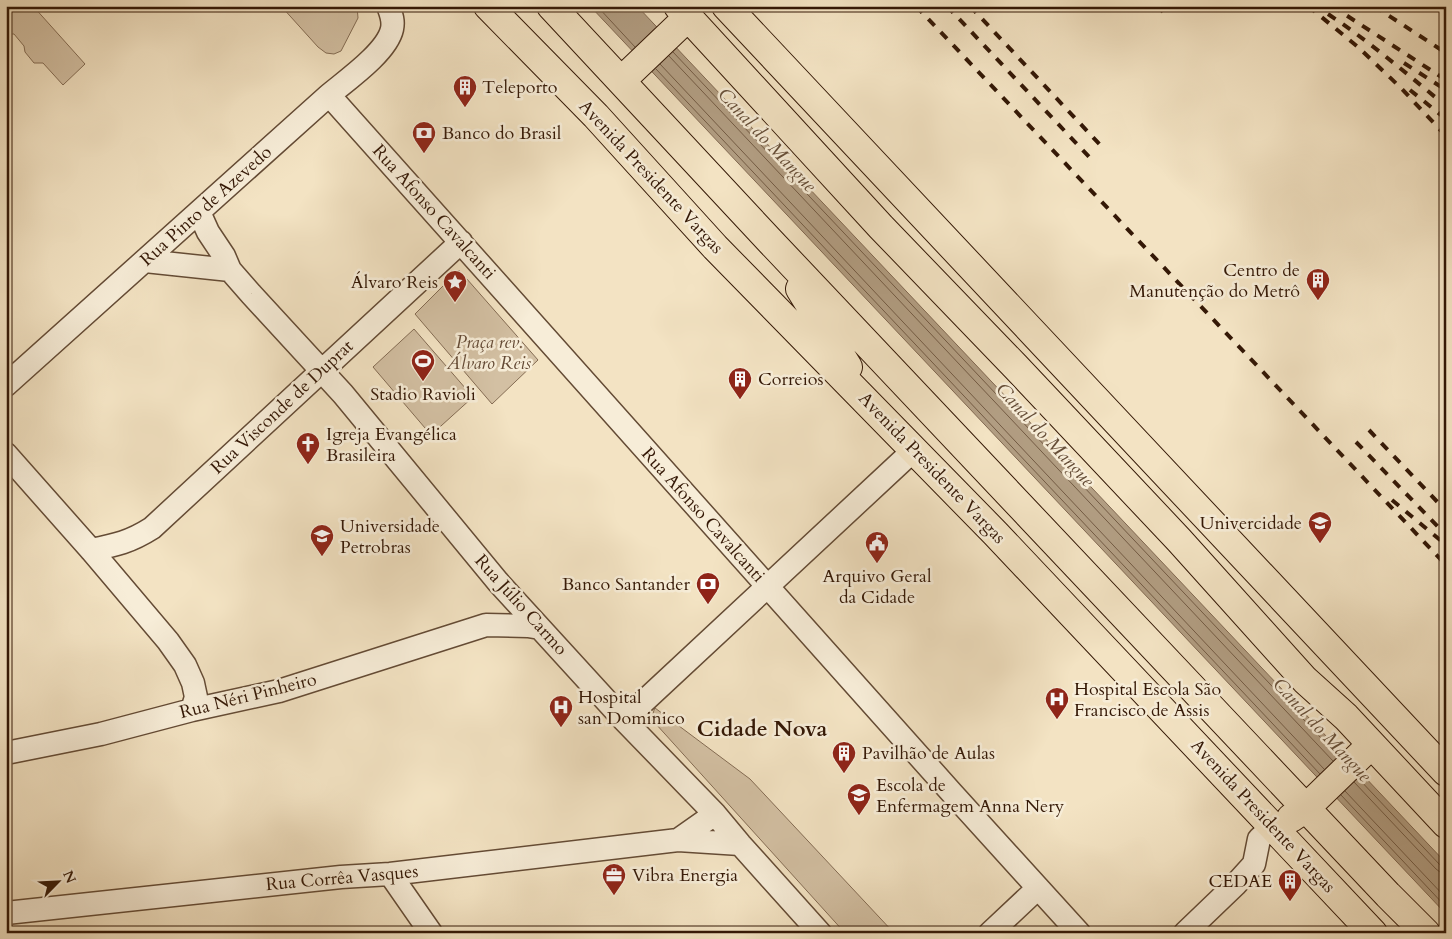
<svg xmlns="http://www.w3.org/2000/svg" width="1452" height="939" viewBox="0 0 1452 939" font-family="Cardo,serif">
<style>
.green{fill:#d3c0a3;stroke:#846c54}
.water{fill:#b29e83;stroke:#806851}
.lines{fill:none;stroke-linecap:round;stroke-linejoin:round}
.shore{stroke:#735b44;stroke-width:1}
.minor-casing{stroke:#644b35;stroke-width:25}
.major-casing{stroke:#341806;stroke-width:30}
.minor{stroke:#f7edd8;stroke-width:22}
.major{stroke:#f3e3c3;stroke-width:28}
.rail{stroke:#341806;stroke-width:4;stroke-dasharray:9 9;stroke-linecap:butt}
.labels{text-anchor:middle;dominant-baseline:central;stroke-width:5;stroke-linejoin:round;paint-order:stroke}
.poi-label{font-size:18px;fill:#341806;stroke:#f7edd8;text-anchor:start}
.street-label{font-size:18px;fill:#341806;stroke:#f7edd8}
.park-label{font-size:18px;font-style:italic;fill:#644a35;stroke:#f7edd8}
.water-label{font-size:19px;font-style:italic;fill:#664e38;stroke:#f7edd8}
.district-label{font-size:22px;font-weight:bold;fill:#341806;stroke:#f7edd8}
</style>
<rect width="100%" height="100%" fill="#f3e3c3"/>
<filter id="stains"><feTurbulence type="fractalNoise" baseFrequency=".004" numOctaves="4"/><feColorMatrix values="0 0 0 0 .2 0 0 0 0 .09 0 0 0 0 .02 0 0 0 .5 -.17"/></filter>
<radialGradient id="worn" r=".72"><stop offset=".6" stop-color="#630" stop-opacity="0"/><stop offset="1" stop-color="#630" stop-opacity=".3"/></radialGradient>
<!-- green -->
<path class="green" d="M6,6H33L85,64L63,85L43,63H34L25,52L24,46L14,34H6Z
M281,6H357L358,18L341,51L334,54L326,53L318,47Z
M459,270L538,360L492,404L415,314Z
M414,329L473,397L431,435L373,367Z
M655,708L750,779L894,933H845L655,723C653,717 652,714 655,708Z"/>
<!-- water -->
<path class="water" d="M590,6H637L1446,863V914Z"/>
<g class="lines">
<!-- shore -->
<path class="shore" d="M597,6L635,47
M673,52L1338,756
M669,56L1333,761
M660,64L1324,769
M656,69L1320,774
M1358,778L1440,865L1446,866
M1354,782L1436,869L1440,872L1446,873
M1345,791L1446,898
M1341,795L1446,907"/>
<!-- minor casing -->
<g class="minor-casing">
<path id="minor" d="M329,95L951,792L1079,933
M199,212L208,232L224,256L230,270L251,294L343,394L498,582L624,720L715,814L740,844L820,933
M145,261L230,270
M6,385L329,95C347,80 387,52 392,29C394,20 391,14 388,6
M6,454L91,550L168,641L185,665L193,683L196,697L192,710
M91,550C116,545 130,542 152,528L461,242
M624,720L915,449
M6,753L101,734L192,710L279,691L486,625L528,626L540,628
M678,840L740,844
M390,874L431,933
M6,913L341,877L390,874L678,840L715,814
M990,933L1038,888
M1185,933L1235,885L1254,864L1259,839L1273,826"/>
</g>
<!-- major casing -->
<g class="major-casing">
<path id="major" d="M488,6L596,116L715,247L995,533L1373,933
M551,6L770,241L1388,895L1426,933
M678,6L881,227L1015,366L1179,540L1305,680L1346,717L1446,824
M726,6L1446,772
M621,81L688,17
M800,289L848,367
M1291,818L1306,808L1371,745"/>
</g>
<!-- minor -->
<use href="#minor" class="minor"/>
<!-- major -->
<use href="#major" class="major"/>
<!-- rail -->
<path class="rail" d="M916,6L1446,565
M947,6L1092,160
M970,6L1104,149
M1158,6L1163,12
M1308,6L1358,47L1401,88L1446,136
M1332,6L1446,80
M1374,6L1446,53
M1442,6L1446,9
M1328,14C1370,42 1407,74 1446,106
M1404,63L1446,90
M1410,90L1446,119
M1369,430L1446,511
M1356,442L1446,535
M1392,500L1446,545"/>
</g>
<!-- icons -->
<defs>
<g id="building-pin" transform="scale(1.25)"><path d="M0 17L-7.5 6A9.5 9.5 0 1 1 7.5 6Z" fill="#8f2418" stroke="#f7edd8"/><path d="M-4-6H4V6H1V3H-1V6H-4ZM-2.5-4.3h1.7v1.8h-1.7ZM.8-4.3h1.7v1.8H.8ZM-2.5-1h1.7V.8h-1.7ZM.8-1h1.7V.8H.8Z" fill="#fff"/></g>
<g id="bank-pin" transform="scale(1.25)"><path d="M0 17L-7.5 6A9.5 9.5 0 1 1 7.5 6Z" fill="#8f2418" stroke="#f7edd8"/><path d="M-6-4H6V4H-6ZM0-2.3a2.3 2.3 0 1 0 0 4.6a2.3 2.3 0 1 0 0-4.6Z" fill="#fff"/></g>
<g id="sight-pin" transform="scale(1.25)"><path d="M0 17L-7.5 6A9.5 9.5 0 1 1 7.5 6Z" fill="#8f2418" stroke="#f7edd8"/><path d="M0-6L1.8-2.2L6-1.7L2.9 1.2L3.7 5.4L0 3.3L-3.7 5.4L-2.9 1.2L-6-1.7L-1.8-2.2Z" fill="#fff"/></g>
<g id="stadium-pin" transform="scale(1.25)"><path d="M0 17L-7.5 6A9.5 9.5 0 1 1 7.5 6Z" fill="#8f2418" stroke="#f7edd8"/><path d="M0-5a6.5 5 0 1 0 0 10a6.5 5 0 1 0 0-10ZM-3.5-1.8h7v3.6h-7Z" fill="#fff"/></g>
<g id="church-pin" transform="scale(1.25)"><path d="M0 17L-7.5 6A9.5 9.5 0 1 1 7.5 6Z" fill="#8f2418" stroke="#f7edd8"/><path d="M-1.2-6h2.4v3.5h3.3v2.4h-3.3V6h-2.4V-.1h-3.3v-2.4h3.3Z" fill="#fff"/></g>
<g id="university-pin" transform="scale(1.25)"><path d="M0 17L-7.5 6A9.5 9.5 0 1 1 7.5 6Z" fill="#8f2418" stroke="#f7edd8"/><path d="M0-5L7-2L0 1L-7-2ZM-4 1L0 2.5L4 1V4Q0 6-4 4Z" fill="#fff"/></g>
<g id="civic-pin" transform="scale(1.25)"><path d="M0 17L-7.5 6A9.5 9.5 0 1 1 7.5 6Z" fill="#8f2418" stroke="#f7edd8"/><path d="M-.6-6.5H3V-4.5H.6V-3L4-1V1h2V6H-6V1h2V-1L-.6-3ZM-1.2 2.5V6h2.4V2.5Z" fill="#fff"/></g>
<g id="hospital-pin" transform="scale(1.25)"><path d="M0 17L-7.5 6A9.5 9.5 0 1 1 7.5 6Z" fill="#8f2418" stroke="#f7edd8"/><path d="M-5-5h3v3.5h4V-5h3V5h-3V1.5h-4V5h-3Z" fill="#fff"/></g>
<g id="office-pin" transform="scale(1.25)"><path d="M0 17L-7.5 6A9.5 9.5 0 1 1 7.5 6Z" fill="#8f2418" stroke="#f7edd8"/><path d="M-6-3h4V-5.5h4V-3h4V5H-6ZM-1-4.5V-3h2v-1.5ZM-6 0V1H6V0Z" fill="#fff"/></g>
</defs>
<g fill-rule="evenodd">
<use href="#building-pin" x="465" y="87"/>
<use href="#bank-pin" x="424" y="133"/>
<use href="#building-pin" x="1318" y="280"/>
<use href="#sight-pin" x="455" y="282"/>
<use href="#stadium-pin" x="423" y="361"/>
<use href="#building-pin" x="740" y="379"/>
<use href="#church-pin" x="308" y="444"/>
<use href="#university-pin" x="1320" y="523"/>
<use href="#university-pin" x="322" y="536"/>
<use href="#civic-pin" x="877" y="543"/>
<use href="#bank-pin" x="708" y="584"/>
<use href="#hospital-pin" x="1057" y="699"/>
<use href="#hospital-pin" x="561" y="707"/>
<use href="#building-pin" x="844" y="753"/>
<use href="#university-pin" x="859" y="795"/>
<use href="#office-pin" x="614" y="875"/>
<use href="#building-pin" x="1290" y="881"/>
</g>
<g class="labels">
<!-- poi labels -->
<g class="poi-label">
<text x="482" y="87">Teleporto</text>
<text x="442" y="133">Banco do Brasil</text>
<text x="1300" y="270" text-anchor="end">Centro de<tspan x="1300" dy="21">Manutenção do Metrô</tspan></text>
<text x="438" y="282" text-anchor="end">Álvaro Reis</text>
<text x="758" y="379">Correios</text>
<text x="423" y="394" text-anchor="middle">Stadio Ravioli</text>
<text x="326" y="434">Igreja Evangélica<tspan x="326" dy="21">Brasileira</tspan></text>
<text x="1302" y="523" text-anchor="end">Univercidade</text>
<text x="340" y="526">Universidade<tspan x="340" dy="21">Petrobras</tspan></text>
<text x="877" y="576" text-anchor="middle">Arquivo Geral<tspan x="877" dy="21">da Cidade</tspan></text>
<text x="690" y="584" text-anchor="end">Banco Santander</text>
<text x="1074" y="689">Hospital Escola São<tspan x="1074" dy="21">Francisco de Assis</tspan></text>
<text x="578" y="697">Hospital<tspan x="578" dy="21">san Dominico</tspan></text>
<text x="862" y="753">Pavilhão de Aulas</text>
<text x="876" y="785">Escola de<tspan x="876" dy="21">Enfermagem Anna Nery</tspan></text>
<text x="632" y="875">Vibra Energia</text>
<text x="1272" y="881" text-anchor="end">CEDAE</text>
</g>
<!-- street labels -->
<g class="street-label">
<text transform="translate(651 177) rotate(47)">Avenida Presidente Vargas</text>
<text transform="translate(206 206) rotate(-42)">Rua Pinto de Azevedo</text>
<text transform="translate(434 212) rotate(48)">Rua Afonso Cavalcanti</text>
<text transform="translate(282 407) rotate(-43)">Rua Visconde de Duprat</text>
<text transform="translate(932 468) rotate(46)">Avenida Presidente Vargas</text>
<text transform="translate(703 515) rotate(48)">Rua Afonso Cavalcanti</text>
<text transform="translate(521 605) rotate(48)">Rua Júlio Carmo</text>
<text transform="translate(248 696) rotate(-14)">Rua Néri Pinheiro</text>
<text transform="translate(1263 816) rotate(47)">Avenida Presidente Vargas</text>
<text transform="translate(342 878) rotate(-5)">Rua Corrêa Vasques</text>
</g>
<!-- park labels -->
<g class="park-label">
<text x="489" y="342">Praça rev.<tspan x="489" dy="21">Álvaro Reis</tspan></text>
</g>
<!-- water labels -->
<g class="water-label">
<text transform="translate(767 140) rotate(47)">Canal do Mangue</text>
<text transform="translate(1045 435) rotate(47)">Canal do Mangue</text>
<text transform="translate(1322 730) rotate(47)">Canal do Mangue</text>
</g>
<!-- district labels -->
<g class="district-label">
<text x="762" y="729">Cidade Nova</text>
</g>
</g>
<!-- margin -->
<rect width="1452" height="939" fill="none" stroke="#f3e3c3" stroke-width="25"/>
<rect x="8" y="8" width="1437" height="924" fill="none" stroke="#341806" stroke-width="2.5"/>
<rect x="12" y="12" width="1427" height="914" fill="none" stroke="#341806"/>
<!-- north arrow -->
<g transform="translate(58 882) rotate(66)" stroke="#f7edd8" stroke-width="4" paint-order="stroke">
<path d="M0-4L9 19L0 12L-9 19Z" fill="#341806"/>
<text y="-8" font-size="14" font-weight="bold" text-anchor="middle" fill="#341806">N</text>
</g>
<rect width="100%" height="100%" filter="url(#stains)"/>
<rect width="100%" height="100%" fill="url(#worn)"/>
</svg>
